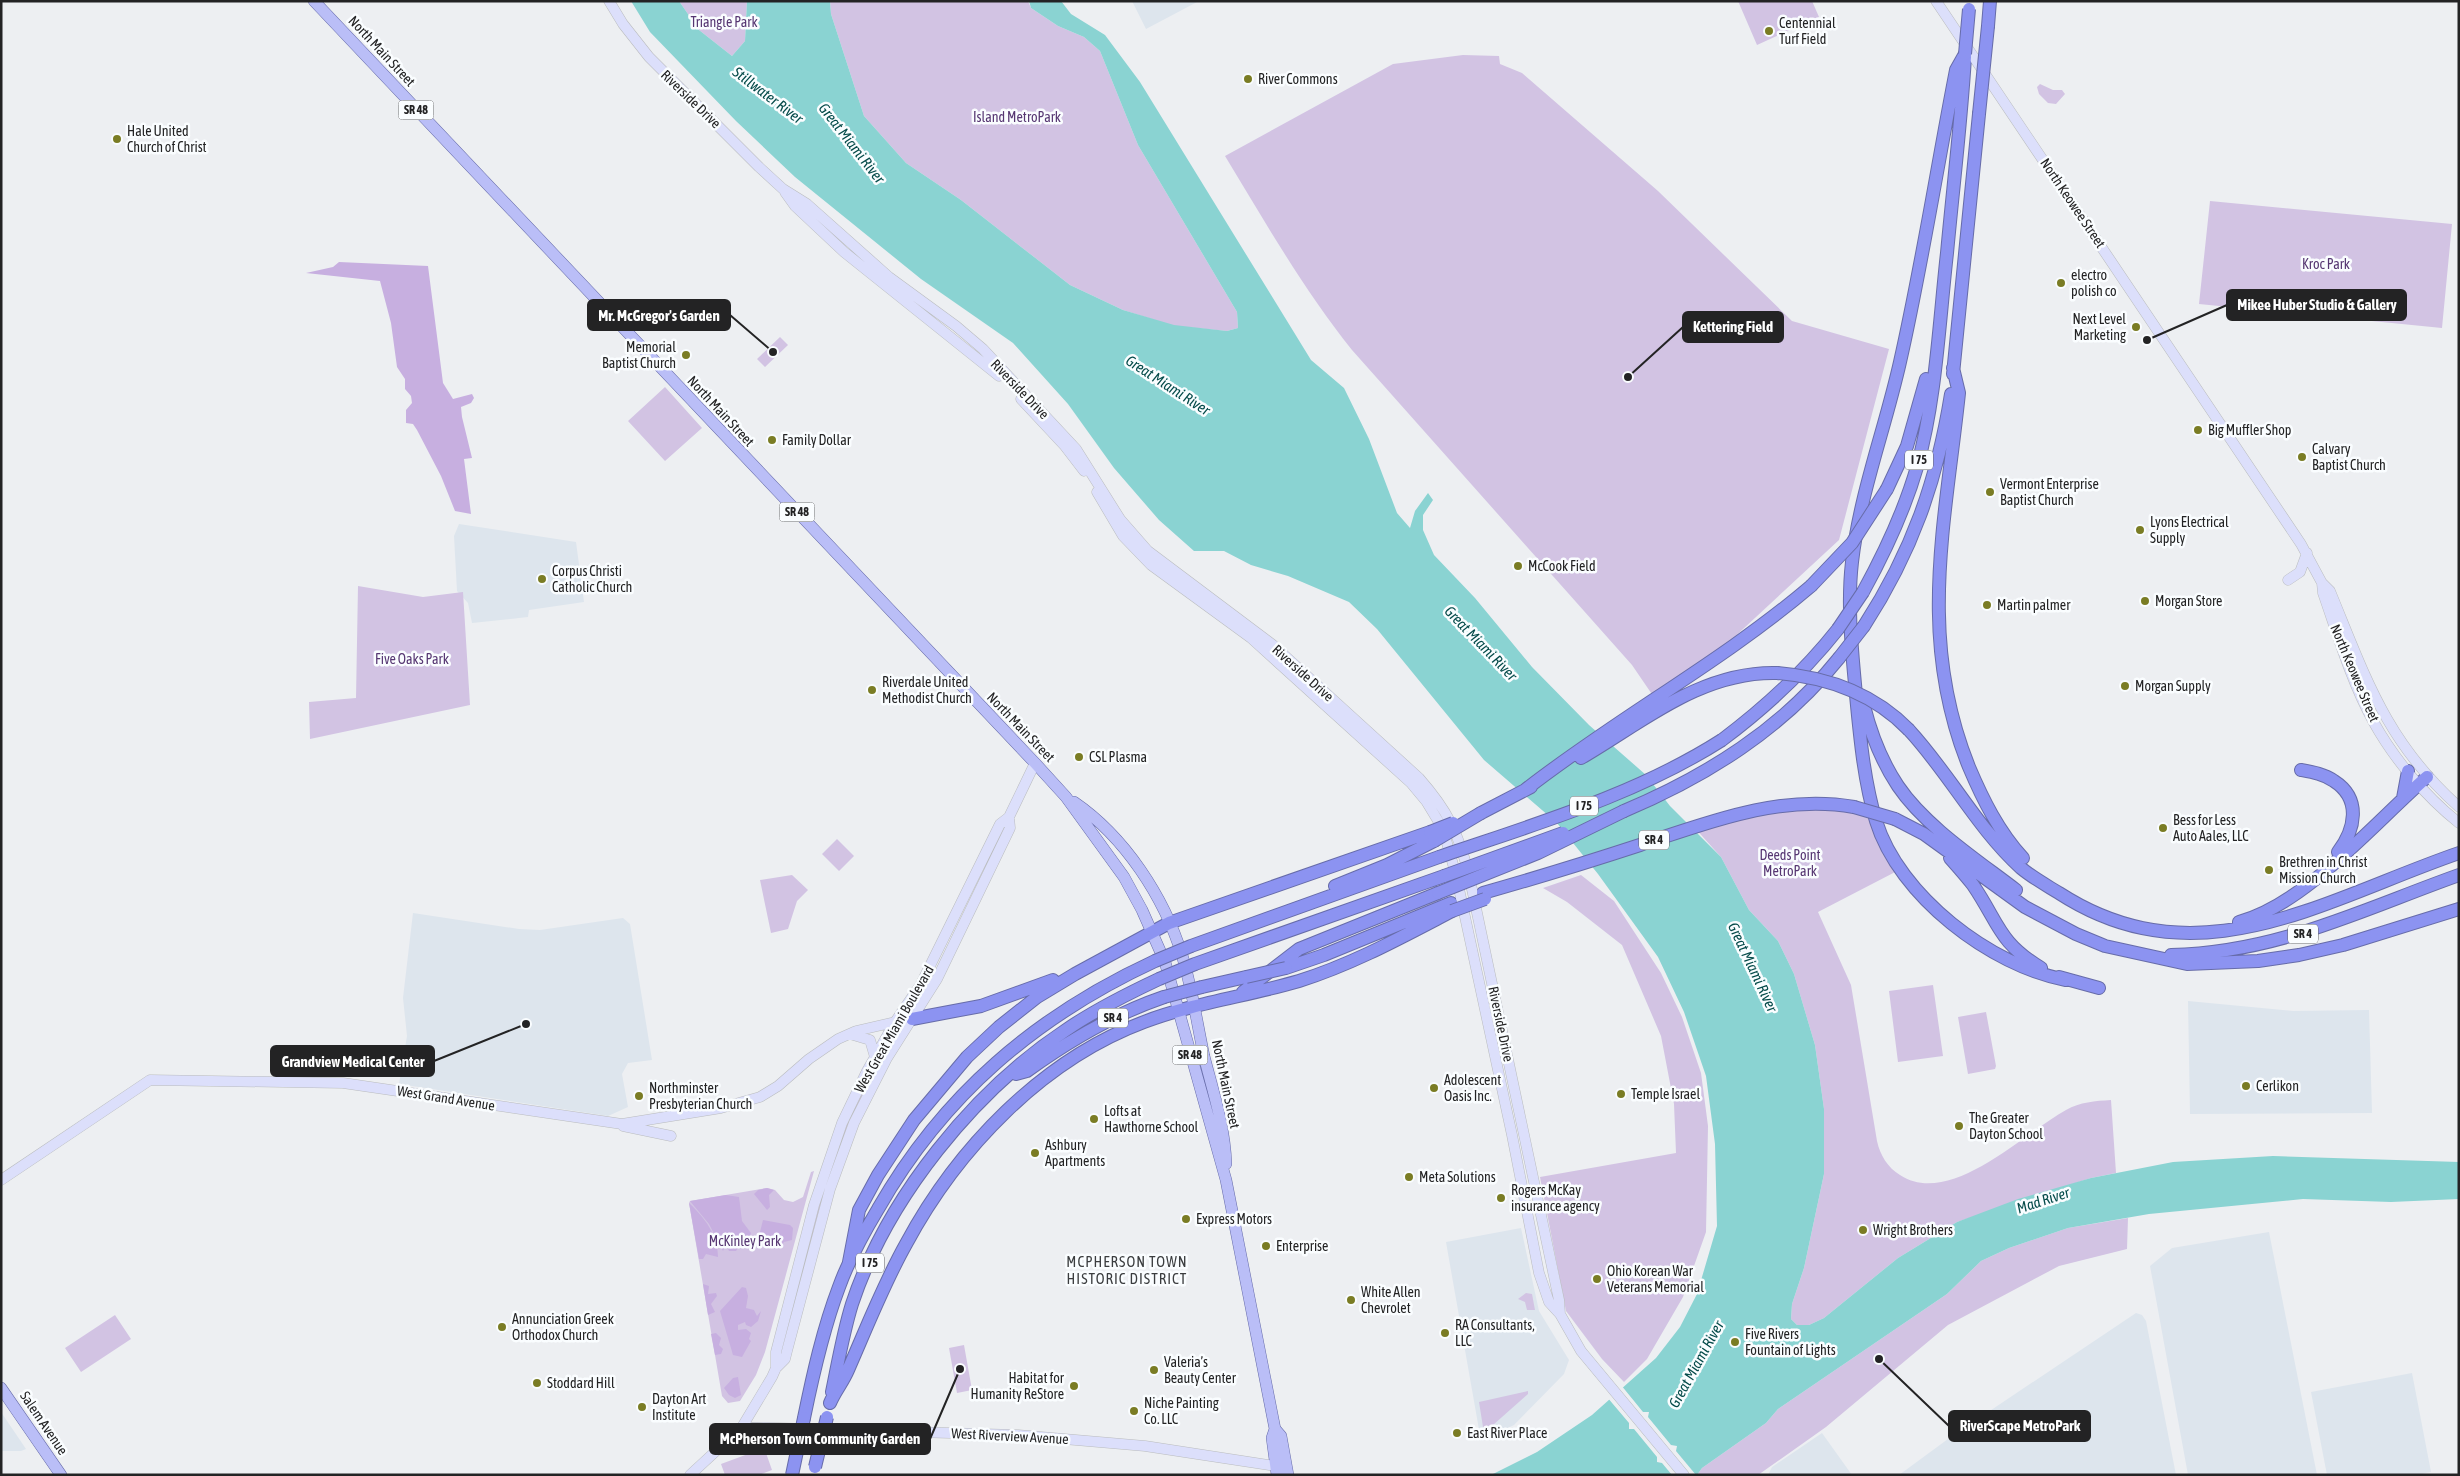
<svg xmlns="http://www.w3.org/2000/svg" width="2460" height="1476" viewBox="0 0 2460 1476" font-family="'Asap Condensed',sans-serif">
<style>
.built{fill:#dde5ed}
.green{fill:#d2c3e3}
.forest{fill:#c7afe0}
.water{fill:#8ad3d2}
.pier{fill:#edeff2}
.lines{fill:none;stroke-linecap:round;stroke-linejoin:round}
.secondary-casing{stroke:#babcbe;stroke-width:11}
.primary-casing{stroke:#676ca9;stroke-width:12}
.motorway-casing{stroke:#676ca9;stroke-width:14}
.secondary{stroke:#dcdffb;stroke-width:10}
.primary{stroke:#babef7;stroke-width:11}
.motorway{stroke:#8c93f1;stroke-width:12}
.motorway-bridge-casing{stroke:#676ca9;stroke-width:14;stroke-linecap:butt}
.motorway-bridge{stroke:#8c93f1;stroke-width:12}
.poi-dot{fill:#7a7c24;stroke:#fafdff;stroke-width:2}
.labels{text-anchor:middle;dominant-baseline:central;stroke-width:5;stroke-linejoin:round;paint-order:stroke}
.shield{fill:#fafdff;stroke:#646466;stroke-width:1}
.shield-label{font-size:12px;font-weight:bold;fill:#232324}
.park-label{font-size:14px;fill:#563672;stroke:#fafdff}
.poi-label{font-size:14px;fill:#232324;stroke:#fafdff;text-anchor:start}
.street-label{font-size:14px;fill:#232324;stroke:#fafdff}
.water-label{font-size:15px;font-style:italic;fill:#054b4a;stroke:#fafdff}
.neighbourhood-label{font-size:15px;letter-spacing:1px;fill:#3b3d3f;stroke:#fafdff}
.leader{fill:none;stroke:#232324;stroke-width:2}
.callout-dot{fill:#232324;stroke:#fafdff;stroke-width:2}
.callout{fill:#232324;stroke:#232324;stroke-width:2}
.callout-label{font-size:15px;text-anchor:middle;font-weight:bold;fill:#fff}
</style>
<rect width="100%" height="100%" fill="#edeff2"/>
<!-- built -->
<path class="built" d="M1132,1H1199L1146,29Z
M459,524L576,542L584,602L529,610L528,617L472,623L468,603L457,591L454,536Z
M413,913L519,929L540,930L623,918L630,924L652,1060L628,1063L622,1074L628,1107L608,1116L399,1084L407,1036L403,998Z
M2188,1001L2293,1011L2369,1010L2372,1113L2190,1114Z
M1521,1228L1539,1311L1569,1360L1564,1374L1514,1425L1481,1441L1446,1242Z
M2269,1232L2317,1475H2188L2150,1266L2172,1248Z
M2136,1313L2142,1315L2146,1321L2176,1475H1899L1948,1439Z
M2412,1373L2431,1472L2416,1475H2327L2311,1392Z
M1,1412L26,1449L21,1451H1Z
M1822,1433L1852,1475H1768L1772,1467Z"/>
<!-- green -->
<path class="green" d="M679,1H747L745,41L732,56L699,30Z
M830,1H1028L1031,8L1058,26L1084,37L1100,51L1138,145L1237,312L1238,328L1227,331L1174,326L1123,310L1070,285L961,200L906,163L864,116L831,14Z
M1738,1H1812L1819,17L1757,45Z
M1463,55L1499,56L1500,64L1522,73L1658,191L1792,321L1889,349L1839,540L1660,706L1632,665L1352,350C1304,290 1265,222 1225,156L1393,64Z
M2040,84L2053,90H2062L2065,94L2056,104L2048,103L2039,94L2037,87Z
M2210,201L2452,224L2442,328L2199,304Z
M780,337L788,345L765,367L757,359Z
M665,387L702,428L665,461L628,421Z
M358,586L423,597L463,592L470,705L310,739L309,702L356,698Z
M1803,803L1876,812L1869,822L1901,869L1818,912L1851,985L1877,1141C1880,1155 1888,1168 1900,1175C1950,1208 2024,1133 2066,1110C2080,1102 2095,1101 2111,1100L2116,1173L2091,1178L1957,1222L1898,1258L1824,1318L1809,1325H1797L1791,1319L1792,1304L1804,1268L1824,1174V1109L1815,1045L1794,974L1778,941L1749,910L1721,857L1694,827Z
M837,839L854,856L839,871L822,854Z
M792,875L808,890L797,901L788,929L771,933L760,880Z
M1581,875L1614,901L1661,973L1682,1017L1701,1073L1708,1126L1706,1232L1683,1297L1647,1359L1624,1382L1602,1359L1566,1311L1540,1177L1676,1153L1674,1104L1661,1036L1622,945L1567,902L1543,888Z
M1933,985L1943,1056L1898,1062L1889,991Z
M1986,1012L1996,1066L1995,1069L1968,1074L1958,1017Z
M863,1089L865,1091L780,1357C797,1267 823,1171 863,1089Z
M814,1171L765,1352L756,1375L740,1401L728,1403L722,1396L689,1203L690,1201L767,1188L775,1190L784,1200L793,1202L803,1197L811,1172Z
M2128,1218L2127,1249L2059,1266L1948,1325L1826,1427L1758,1475H1697L1702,1468L1766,1423L1778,1409L1947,1294L1981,1261L2009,1248L2068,1228Z
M1526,1293L1532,1294L1535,1310H1527L1525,1302L1518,1299Z
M115,1315L131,1339L81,1372L65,1348Z
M964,1345L972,1390L957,1393L949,1348Z
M1528,1391V1394L1493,1425L1483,1427L1479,1402Z
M761,1439L772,1470L759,1475H725L721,1464L748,1454L745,1445Z"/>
<!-- forest -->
<path class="forest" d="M339,262L428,266L443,383L453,399L472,394L474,398L471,403L461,407L462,417L472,458L464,459L471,514L455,511L441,476L417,430L413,424L406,423V410L412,403L411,396L405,389V379L397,367L391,323L380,281L306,273L333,267Z
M767,1188L774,1190L769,1195L770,1207L767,1210L754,1194L758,1190Z
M726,1195L739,1197L742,1221L751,1233L749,1239L742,1242L736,1251H729L726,1245L723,1251L709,1224L690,1201Z
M689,1203C705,1218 718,1235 718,1257L706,1254L703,1259H699Z
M763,1220L790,1225L793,1228L792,1240L784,1242L780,1249L764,1248L759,1236Z
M703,1284L709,1286L708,1294L716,1293L717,1296L711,1304L715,1312L708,1315Z
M742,1287L746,1288L748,1296L746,1308L754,1310L757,1316L761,1311L758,1321L751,1327L746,1325L745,1322L738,1325V1330L746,1329L751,1333L749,1339L751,1341L742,1357L733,1355L720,1311Z
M716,1333L721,1338L719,1345L723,1349L721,1354L715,1355L711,1334Z
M738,1377L741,1395L735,1398L729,1395L724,1388L733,1378Z"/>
<!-- water -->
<path class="water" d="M631,1H679L699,30L732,56L745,41L747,1H830L831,14L864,116L906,163L961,200L1070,285L1123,310L1174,325L1227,331L1238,328L1237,312L1138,145L1100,51L1084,37L1058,26L1031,8L1029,1H1061L1071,14L1105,35L1140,82L1311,360L1344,388L1369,439L1397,513L1410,528L1415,511L1428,493L1433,500L1423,515V530L1434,555L1475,598L1532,667L1589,725L1646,775L1670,806L1721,857L1749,910L1778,941L1794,974L1815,1045L1824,1109V1174L1804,1268L1792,1304L1791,1319L1797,1325H1809L1824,1318L1898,1258L1957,1222L2018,1199L2091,1178L2173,1162L2273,1156L2459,1162V1199L2391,1202L2303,1199L2149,1214L2068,1228L2009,1248L1981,1261L1947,1294L1778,1409L1766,1423L1702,1468L1697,1475H1491L1537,1452L1592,1415L1656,1358L1680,1327L1697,1294L1717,1226L1715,1144L1706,1076L1684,1012L1658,957L1598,874L1557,823L1484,760L1377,629L1349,602L1288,576L1251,565L1224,551H1194L1159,520L1114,468L1068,404L1013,343L921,279L795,177L736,121L650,32Z"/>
<!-- pier -->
<path class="pier" d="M1621,1385L1643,1412H1649L1648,1417L1671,1445L1677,1446L1676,1451L1696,1475H1672L1662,1463L1657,1462V1457L1634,1429H1629V1423L1607,1397Z"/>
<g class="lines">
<!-- secondary casing -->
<g class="secondary-casing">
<path id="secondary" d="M609,1L623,24L649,57L759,167L783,189L807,204L889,277L956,326L983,349L1076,449L1120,519L1148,551L1273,645L1419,778C1448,811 1458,832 1469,875L1559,1300L1560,1314
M1936,1L2301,544L2322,583L2330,591C2366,678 2386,742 2459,807
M785,192L795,206L844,252L999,376
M1021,399L1064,445L1084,471
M1097,492L1123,536L1151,565L1251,638L1411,783L1426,801L1443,829L1456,875L1512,1135L1539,1273L1549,1302L1560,1314L1581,1351L1684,1475
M2288,580L2300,572L2307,553
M2322,583L2323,593C2338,636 2351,681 2373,721C2394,759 2425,796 2459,823
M850,1034L870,1040L875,1057
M623,1126L671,1136
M1,1180L150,1080L343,1083L622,1124L721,1108L760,1097L778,1086L809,1059L838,1039L856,1031L895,1022
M776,1368L785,1359L787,1351L830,1189L854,1123L887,1058L937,979L1010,828L1009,817
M742,1427L1018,1435L1145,1446L1275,1466L1283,1465
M690,1475L742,1427L772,1377L776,1368V1352L814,1205L842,1123L867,1071L895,1022L921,984L1000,824L1009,817L1035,763"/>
</g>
<!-- primary casing -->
<g class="primary-casing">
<path id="primary" d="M314,1L1035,763L1066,797L1124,877L1142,910L1165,962L1226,1180L1275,1429L1272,1438L1277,1475
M1074,802C1125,837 1164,897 1182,955C1192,988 1197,1023 1204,1056C1213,1091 1225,1128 1226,1164
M1,1388L61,1475
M1275,1429L1281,1436L1288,1475"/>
</g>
<!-- motorway casing -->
<g class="motorway-casing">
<path id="motorway" d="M1988,26L1990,1
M1965,54L1956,70C1937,167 1922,265 1900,362C1885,429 1860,493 1852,562C1847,606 1852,651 1856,695C1860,737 1864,781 1876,821C1899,896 1991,966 2066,980
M1953,368L1959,393C1945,525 1917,638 1969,767C1983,800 1999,832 2023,858
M1953,374L1979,114
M1887,489L1907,446L1926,379
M1863,592C1885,552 1904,512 1917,467C1936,399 1939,324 1947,253C1953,188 1961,123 1965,57
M1864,626C1912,552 1937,481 1951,394
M1864,706C1871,734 1882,762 1898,786C1925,826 1977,860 2016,890
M1909,730C1949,773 1977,828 2021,868C2033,878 2046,885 2059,893C2198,983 2325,899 2459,853
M1722,740C1766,707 1804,672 1838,629
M1581,758C1643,722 1701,671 1777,673
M2301,770C2312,772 2324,774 2334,781C2362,799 2355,830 2338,852
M1525,790C1617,718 1722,662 1811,586
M2403,798L2408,771
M1624,811C1707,776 1782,729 1839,658
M1481,813L1531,787
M1895,819L1924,834L2025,907L2076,934L2105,946L2187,964L2258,961L2299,955L2343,945L2459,909
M1950,858C1958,867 1966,876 1973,885C1999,923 1998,942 2041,968
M1335,886L1387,865L1434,841
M1483,893C1536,878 1588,862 1640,845C1709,822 1780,794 1854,807
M2239,922C2306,904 2375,822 2427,777
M1191,946L1439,857
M2171,955C2277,953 2361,910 2459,875
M1195,964L1444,876
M1286,968L1324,955L1451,903
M2059,977L2099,988
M1202,987L1246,977
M1243,992L1299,949L1438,893
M912,1019L981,1006L1053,980
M1016,1074L1027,1071C1070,1040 1114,1014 1164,997
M849,1262L859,1210L878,1175L914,1120L967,1057L999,1027L1037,997L1075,974L1169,923L1430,832
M832,1392C838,1363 843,1333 852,1304C887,1198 974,1091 1066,1030C1095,1010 1127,994 1159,979
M830,1403C835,1391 843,1382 848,1370C867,1327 883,1285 906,1244C957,1149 1042,1060 1144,1022C1194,1003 1248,996 1299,981C1353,964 1402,937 1452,911
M804,1418C813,1374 823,1329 839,1287C849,1259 863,1234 878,1209C943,1095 1036,1016 1155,961"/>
</g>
<!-- secondary -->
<use href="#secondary" class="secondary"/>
<!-- primary -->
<use href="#primary" class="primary"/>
<!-- motorway -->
<use href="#motorway" class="motorway"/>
<!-- motorway-bridge casing -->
<g class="motorway-bridge-casing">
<path id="motorway-bridge" d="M1965,54L1969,9
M1979,114L1988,26
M1811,586L1852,543L1887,489
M1838,629L1863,592
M1839,658L1864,626
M1777,673C1827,677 1873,693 1909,730
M1854,807L1895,819
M1430,832L1453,823
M1434,841L1481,813
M1439,857C1535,824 1636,795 1722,740
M1444,876L1563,833
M1438,893L1538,853L1624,811
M1452,911L1485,899
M1155,961L1191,946
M1246,977L1286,968
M1159,979L1195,964
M1164,997L1202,987
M815,1467L827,1417
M792,1475L804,1418"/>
</g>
<!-- motorway-bridge -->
<use href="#motorway-bridge" class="motorway-bridge"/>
</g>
<!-- markers -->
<g class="poi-dot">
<circle cx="1769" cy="31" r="5"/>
<circle cx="1248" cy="79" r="5"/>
<circle cx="117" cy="139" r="5"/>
<circle cx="2061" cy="283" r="5"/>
<circle cx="2136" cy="327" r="5"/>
<circle cx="686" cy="355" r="5"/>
<circle cx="2198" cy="430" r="5"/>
<circle cx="772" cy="440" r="5"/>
<circle cx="2302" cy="457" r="5"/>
<circle cx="1990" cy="492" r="5"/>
<circle cx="2140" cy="530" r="5"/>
<circle cx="1518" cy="566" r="5"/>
<circle cx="542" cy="579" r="5"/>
<circle cx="2145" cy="601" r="5"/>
<circle cx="1987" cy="605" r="5"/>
<circle cx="2125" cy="686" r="5"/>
<circle cx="872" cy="690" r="5"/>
<circle cx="1079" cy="757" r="5"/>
<circle cx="2163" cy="828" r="5"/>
<circle cx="2269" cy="870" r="5"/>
<circle cx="2246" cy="1086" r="5"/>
<circle cx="1434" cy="1088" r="5"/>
<circle cx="1621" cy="1094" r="5"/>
<circle cx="639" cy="1096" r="5"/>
<circle cx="1094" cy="1119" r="5"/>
<circle cx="1959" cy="1126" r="5"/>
<circle cx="1035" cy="1153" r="5"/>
<circle cx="1409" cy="1177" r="5"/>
<circle cx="1501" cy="1198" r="5"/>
<circle cx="1186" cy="1219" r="5"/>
<circle cx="1863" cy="1230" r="5"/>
<circle cx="1266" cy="1246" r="5"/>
<circle cx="1597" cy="1279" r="5"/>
<circle cx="1351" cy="1300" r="5"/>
<circle cx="502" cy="1327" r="5"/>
<circle cx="1445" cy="1333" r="5"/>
<circle cx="1735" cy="1342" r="5"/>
<circle cx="1154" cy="1370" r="5"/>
<circle cx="537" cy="1383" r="5"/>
<circle cx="1074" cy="1386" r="5"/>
<circle cx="642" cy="1407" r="5"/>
<circle cx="1134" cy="1411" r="5"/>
<circle cx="1457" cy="1433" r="5"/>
</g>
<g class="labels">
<!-- shield labels -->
<g class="shield">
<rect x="398.5" y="100.5" width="35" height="19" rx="4"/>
<rect x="1905" y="450.5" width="28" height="19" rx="4"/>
<rect x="779.5" y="502.5" width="35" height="19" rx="4"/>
<rect x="1570" y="796.5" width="28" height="19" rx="4"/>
<rect x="1639" y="830.5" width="30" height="19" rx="4"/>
<rect x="2288" y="924.5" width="30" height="19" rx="4"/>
<rect x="1098" y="1008.5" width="30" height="19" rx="4"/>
<rect x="1172.5" y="1045.5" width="35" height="19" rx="4"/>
<rect x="856" y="1253.5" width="28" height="19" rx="4"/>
</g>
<g class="shield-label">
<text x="416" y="110">SR 48</text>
<text x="1919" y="460">I 75</text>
<text x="797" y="512">SR 48</text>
<text x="1584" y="806">I 75</text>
<text x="1654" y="840">SR 4</text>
<text x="2303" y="934">SR 4</text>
<text x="1113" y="1018">SR 4</text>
<text x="1190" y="1055">SR 48</text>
<text x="870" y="1263">I 75</text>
</g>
<!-- park labels -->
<g class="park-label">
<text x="724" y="22">Triangle Park</text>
<text x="1017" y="117">Island MetroPark</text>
<text x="2326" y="264">Kroc Park</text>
<text x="412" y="659">Five Oaks Park</text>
<text x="1790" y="855">Deeds Point<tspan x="1790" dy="16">MetroPark</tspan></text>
<text x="745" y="1241">McKinley Park</text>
</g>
<!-- poi labels -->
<g class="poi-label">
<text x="1779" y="23">Centennial<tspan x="1779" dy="16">Turf Field</tspan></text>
<text x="1258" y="79">River Commons</text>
<text x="127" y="131">Hale United<tspan x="127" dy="16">Church of Christ</tspan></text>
<text x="2071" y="275">electro<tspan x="2071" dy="16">polish co</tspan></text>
<text x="2126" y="319" text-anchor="end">Next Level<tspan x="2126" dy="16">Marketing</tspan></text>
<text x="676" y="347" text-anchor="end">Memorial<tspan x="676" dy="16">Baptist Church</tspan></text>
<text x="2208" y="430">Big Muffler Shop</text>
<text x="782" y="440">Family Dollar</text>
<text x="2312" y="449">Calvary<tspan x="2312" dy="16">Baptist Church</tspan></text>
<text x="2000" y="484">Vermont Enterprise<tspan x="2000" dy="16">Baptist Church</tspan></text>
<text x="2150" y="522">Lyons Electrical<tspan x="2150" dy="16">Supply</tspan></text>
<text x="1528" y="566">McCook Field</text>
<text x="552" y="571">Corpus Christi<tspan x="552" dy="16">Catholic Church</tspan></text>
<text x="2155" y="601">Morgan Store</text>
<text x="1997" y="605">Martin palmer</text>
<text x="882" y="682">Riverdale United<tspan x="882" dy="16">Methodist Church</tspan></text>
<text x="2135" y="686">Morgan Supply</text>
<text x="1089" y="757">CSL Plasma</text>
<text x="2173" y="820">Bess for Less<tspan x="2173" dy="16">Auto Aales, LLC</tspan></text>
<text x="2279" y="862">Brethren in Christ<tspan x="2279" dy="16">Mission Church</tspan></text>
<text x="1444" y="1080">Adolescent<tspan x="1444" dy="16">Oasis Inc.</tspan></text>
<text x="2256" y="1086">Cerlikon</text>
<text x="649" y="1088">Northminster<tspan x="649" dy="16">Presbyterian Church</tspan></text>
<text x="1631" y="1094">Temple Israel</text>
<text x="1104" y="1111">Lofts at<tspan x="1104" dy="16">Hawthorne School</tspan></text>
<text x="1969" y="1118">The Greater<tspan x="1969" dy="16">Dayton School</tspan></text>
<text x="1045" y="1145">Ashbury<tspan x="1045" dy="16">Apartments</tspan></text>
<text x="1419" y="1177">Meta Solutions</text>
<text x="1511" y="1190">Rogers McKay<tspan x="1511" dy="16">insurance agency</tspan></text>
<text x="1196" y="1219">Express Motors</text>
<text x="1873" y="1230">Wright Brothers</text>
<text x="1276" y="1246">Enterprise</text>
<text x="1607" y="1271">Ohio Korean War<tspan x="1607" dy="16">Veterans Memorial</tspan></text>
<text x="1361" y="1292">White Allen<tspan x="1361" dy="16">Chevrolet</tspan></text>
<text x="512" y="1319">Annunciation Greek<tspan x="512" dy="16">Orthodox Church</tspan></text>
<text x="1455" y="1325">RA Consultants,<tspan x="1455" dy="16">LLC</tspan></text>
<text x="1745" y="1334">Five Rivers<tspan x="1745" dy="16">Fountain of Lights</tspan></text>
<text x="1164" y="1362">Valeria’s<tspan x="1164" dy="16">Beauty Center</tspan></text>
<text x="1064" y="1378" text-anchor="end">Habitat for<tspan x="1064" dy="16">Humanity ReStore</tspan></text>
<text x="547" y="1383">Stoddard Hill</text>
<text x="652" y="1399">Dayton Art<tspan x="652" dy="16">Institute</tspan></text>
<text x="1144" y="1403">Niche Painting<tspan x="1144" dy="16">Co. LLC</tspan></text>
<text x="1467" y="1433">East River Place</text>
</g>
<!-- street labels -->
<g class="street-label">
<text transform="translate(382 51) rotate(47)">North Main Street</text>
<text transform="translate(691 99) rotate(44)">Riverside Drive</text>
<text transform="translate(2073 203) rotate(56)">North Keowee Street</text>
<text transform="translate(1020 389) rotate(46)">Riverside Drive</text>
<text transform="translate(721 411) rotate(47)">North Main Street</text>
<text transform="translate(1303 673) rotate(42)">Riverside Drive</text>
<text transform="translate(2355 673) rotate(67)">North Keowee Street</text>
<text transform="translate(1021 727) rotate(46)">North Main Street</text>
<text transform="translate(1501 1024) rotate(78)">Riverside Drive</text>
<text transform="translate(894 1029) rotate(-60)">West Great Miami Boulevard</text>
<text transform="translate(1226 1084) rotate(78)">North Main Street</text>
<text transform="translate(446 1098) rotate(9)">West Grand Avenue</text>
<text transform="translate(44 1423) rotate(56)">Salem Avenue</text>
<text transform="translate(1010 1436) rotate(3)">West Riverview Avenue</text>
</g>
<!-- water labels -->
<g class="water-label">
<text transform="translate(768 95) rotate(37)">Stillwater River</text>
<text transform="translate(852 143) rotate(52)">Great Miami River</text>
<text transform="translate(1168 385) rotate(33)">Great Miami River</text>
<text transform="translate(1481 643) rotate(46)">Great Miami River</text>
<text transform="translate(1753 967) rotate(65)">Great Miami River</text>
<text transform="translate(2043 1200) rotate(-18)">Mad River</text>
<text transform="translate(1696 1364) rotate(-61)">Great Miami River</text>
</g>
<!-- neighbourhood labels -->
<g class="neighbourhood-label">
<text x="1127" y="1261">MCPHERSON TOWN<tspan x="1127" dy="17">HISTORIC DISTRICT</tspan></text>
</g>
</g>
<!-- callouts -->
<path class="leader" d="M2147 340L2227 305M773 352L730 315M1628 377L1683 327M526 1024L434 1061M1879 1359L1949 1426M960 1369L930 1439"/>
<g class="callout-dot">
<circle cx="2147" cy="340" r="5"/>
<circle cx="773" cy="352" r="5"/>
<circle cx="1628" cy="377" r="5"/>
<circle cx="526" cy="1024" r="5"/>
<circle cx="1879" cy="1359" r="5"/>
<circle cx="960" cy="1369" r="5"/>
</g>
<g class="callout">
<rect x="2227" y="290" width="179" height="30" rx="5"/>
<rect x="588" y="300" width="142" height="30" rx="5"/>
<rect x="1683" y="312" width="100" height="30" rx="5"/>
<rect x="271" y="1046" width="163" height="30" rx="5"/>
<rect x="1949" y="1411" width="141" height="30" rx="5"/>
<rect x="710" y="1424" width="220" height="30" rx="5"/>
</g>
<g class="callout-label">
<text x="2317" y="310">Mikee Huber Studio &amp; Gallery</text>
<text x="659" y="321">Mr. McGregor's Garden</text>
<text x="1733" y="332">Kettering Field</text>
<text x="353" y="1067">Grandview Medical Center</text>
<text x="2020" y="1431">RiverScape MetroPark</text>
<text x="820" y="1444">McPherson Town Community Garden</text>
</g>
<!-- border -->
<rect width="2460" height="1476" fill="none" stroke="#232324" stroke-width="5"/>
</svg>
